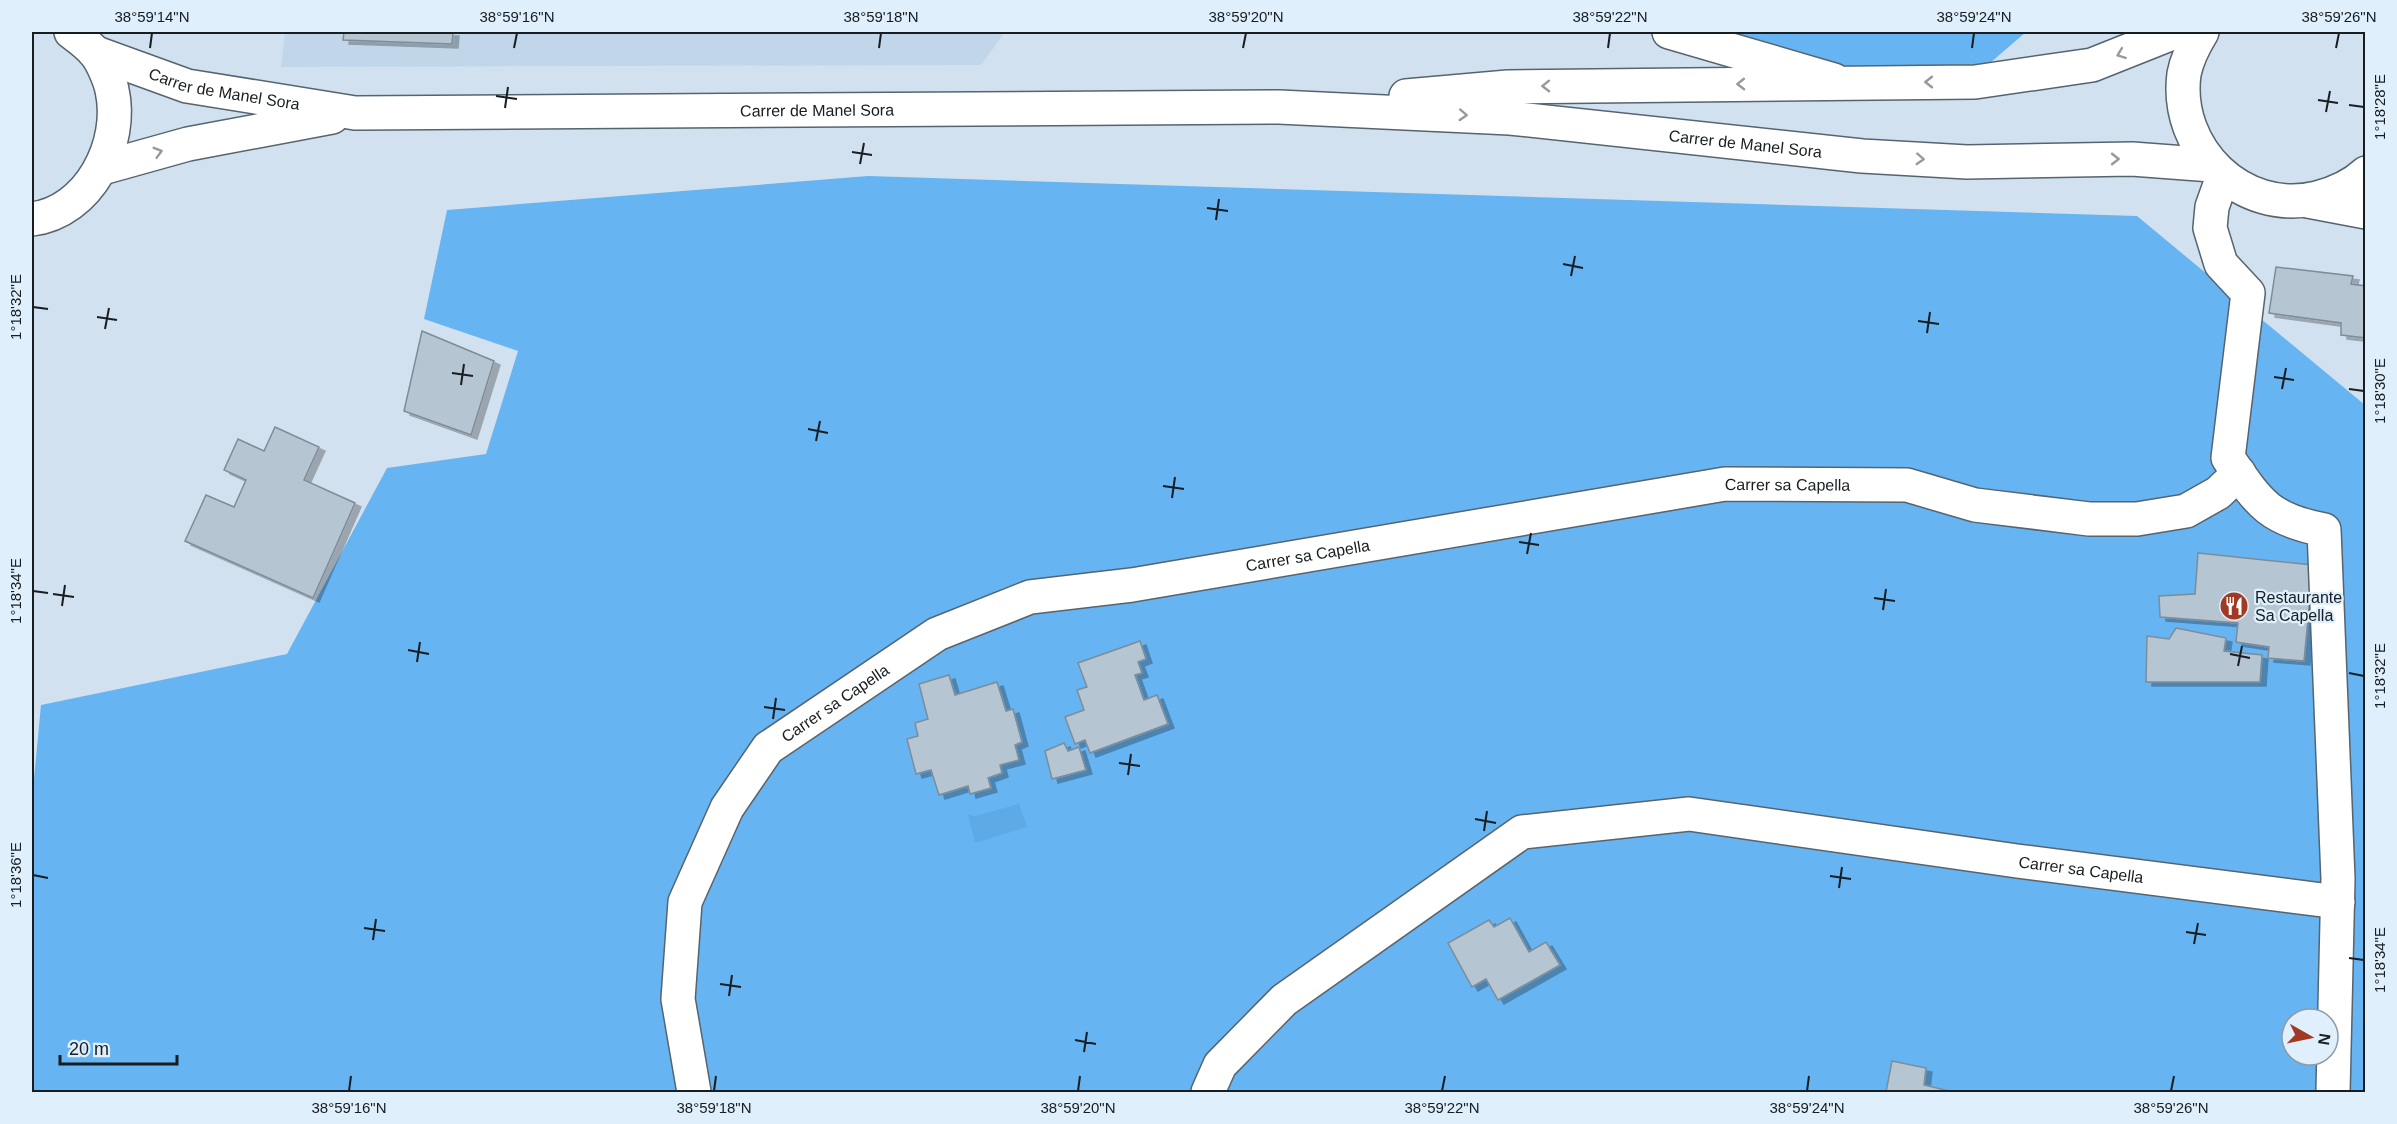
<svg xmlns="http://www.w3.org/2000/svg" width="2397" height="1124" viewBox="0 0 2397 1124" font-family="Helvetica,sans-serif">
<style>
.built{fill:#c1d7e9}
.forest{fill:#66b4f1;fill-rule:evenodd}
.water{fill:#5daae7}
.building{fill:#b6c5d2;stroke:#7e8c98;stroke-width:1.5;filter:url(#shadow)}
.lines{fill:none;stroke-linecap:round;stroke-linejoin:round}
.street-casing{stroke:#56646f;stroke-width:36}
.primary-casing{stroke:#56646f;stroke-width:36}
.street{stroke:#fff;stroke-width:33}
.primary{stroke:#fff;stroke-width:33}
.oneway{stroke:#97999b}
.ticks{fill:none;stroke:#171d21;stroke-width:2}
.labels{text-anchor:middle;dominant-baseline:central;stroke-width:4.5;stroke-linejoin:round;paint-order:stroke}
.street-label{font-size:16px;fill:#171d21;stroke:#dfeffc}
.poi-label{font-size:16px;fill:#171d21;stroke:#dfeffc;text-anchor:start}
.neatline{fill:none;stroke:#171d21;stroke-width:2}
.ticks-label{font-size:15px;text-anchor:middle;fill:#171d21}
</style>
<defs>
<filter id="shadow"><feDropShadow dx="6" dy="4" stdDeviation="0" flood-color="#0004"/></filter>
</defs>
<rect width="100%" height="100%" fill="#d2e1ef"/>
<!-- built -->
<path class="built" d="M285,32H1005L981,65L281,67Z"/>
<!-- forest -->
<path class="forest" d="M1669,32H2026L1976,75L1819,76Z
M868,176L2137,216L2365,405V1092H32V800L41,705L287,654L387,468L486,454L518,351L424,319L447,210ZM2292,1019H2328V1055H2292Z"/>
<!-- water -->
<path class="water" d="M1019,804L1027,827L975,843L968,815L975,816Z"/>
<!-- building -->
<path class="building" d="M344,32H453L452,44L343,40Z
M2276,267L2353,276L2351,284L2366,286V338L2341,335V323L2269,313Z
M422,331L494,361L471,435L404,411Z
M275,427L319,447L304,480L355,503L313,598L185,541L206,495L234,507L246,480L224,470L238,439L264,451Z
M2198,553L2313,565L2304,661L2268,658L2269,647L2236,642L2238,623L2160,617L2159,596L2195,594Z
M2176,628L2226,638L2224,651L2262,655L2260,682H2146L2147,636L2169,639Z
M1140,641L1146,659L1138,662L1142,673L1135,675L1144,700L1157,695L1168,724L1090,753L1085,740L1075,744L1065,717L1084,710L1077,690L1087,687L1078,663Z
M949,675L955,695L997,682L1006,711L1013,709L1022,742L1015,745L1019,760L1000,765L1002,773L988,778L991,788L970,794L968,786L939,795L931,770L916,774L907,739L918,736L915,723L928,719L919,684Z
M1064,743L1068,751L1079,747L1086,770L1052,779L1045,751Z
M1510,918L1529,952L1546,942L1560,965L1498,1000L1486,979L1472,987L1448,943L1489,920L1494,927Z
M1892,1061L1926,1068L1924,1085L1953,1092H1886Z"/>
<g class="lines">
<!-- street casing -->
<g class="street-casing">
<g id="street">
<path d="M1669,32L1834,80"/>
<path d="M2223,176L2212,207L2210,228L2221,264L2248,293L2228,458C2259,503 2268,519 2324,530L2338,879L2333,1092"/>
<path id="s1" d="M694,1092L678,999L685,902L727,808L768,748L937,634L1030,597L1132,585L1725,484L1907,485L1975,505L2089,519H2137L2186,511L2218,493L2239,473"/>
<path id="s2" d="M1208,1092L1220,1065L1284,1000L1522,832L1689,814L2017,861L2338,902"/>
</g>
</g>
<!-- primary casing -->
<g class="primary-casing">
<g id="primary">
<path d="M2202,32C2194,45 2187,58 2184,74C2174,149 2242,216 2317,198C2336,193 2352,186 2366,173"/>
<path id="s3" d="M96,53L187,86L355,113L1279,107L1510,118L1862,156L1967,162L2132,159L2212,165"/>
<path d="M1406,96L1508,87L1975,82L2092,65L2175,32"/>
<path d="M102,168L188,144L332,117"/>
<path d="M2308,201L2366,212"/>
<path d="M32,219C89,212 124,144 112,90C110,80 102,61 95,53C89,45 79,38 71,32"/>
</g>
</g>
<!-- street -->
<use href="#street" class="street"/>
<!-- primary -->
<use href="#primary" class="primary"/>
</g>
<!-- one-way arrows -->
<defs><path id="oneway-chevron" d="M-2-3.5L2.5 0L-2 3.5" fill="none" stroke-width="1.6" stroke-linecap="round" stroke-linejoin="round" transform="scale(1.5)"/></defs>
<g class="oneway">
<use href="#oneway-chevron" transform="translate(2121 54) rotate(159)"/>
<use href="#oneway-chevron" transform="translate(1929 82) rotate(180)"/>
<use href="#oneway-chevron" transform="translate(1741 84) rotate(179)"/>
<use href="#oneway-chevron" transform="translate(1546 86) rotate(179)"/>
<use href="#oneway-chevron" transform="translate(1463 115) rotate(3)"/>
<use href="#oneway-chevron" transform="translate(158 152) rotate(-16)"/>
<use href="#oneway-chevron" transform="translate(1920 159) rotate(3)"/>
<use href="#oneway-chevron" transform="translate(2115 159)"/>
</g>
<!-- ticks -->
<path class="ticks" d="M150,48L152,33M514,48L517,33M879,48L881,33M1243,48L1246,33M1608,48L1610,33M1972,48L1974,33M2336,48L2339,33M496,96L517,99M2318,100L2338,103M2349,105L2364,107M505,108L508,87M2326,112L2330,91M852,152L872,155M860,164L864,143M1207,208L1228,211M1216,220L1219,199M1563,264L1583,268M1571,276L1575,256M33,307L48,309M97,317L117,320M1918,321L1939,324M105,329L109,308M1927,333L1930,312M452,373L473,376M2274,377L2294,380M461,385L464,364M2282,389L2286,368M2349,389L2364,391M808,429L828,433M816,441L820,421M1163,486L1184,489M1172,498L1175,477M1519,542L1539,545M1527,554L1531,533M33,591L48,593M53,594L74,597M1874,598L1895,601M62,606L65,585M1883,610L1886,589M408,650L429,654M2230,654L2250,658M417,662L420,642M2238,666L2242,646M2349,673L2364,676M764,707L785,710M773,719L776,698M1119,763L1140,766M1128,775L1131,754M1475,819L1496,823M1484,831L1487,811M33,875L48,878M1830,876L1851,879M1839,888L1842,867M364,928L385,931M2186,932L2206,935M373,940L376,919M2194,944L2198,923M2349,958L2364,960M720,984L741,987M729,996L732,975M1075,1040L1096,1044M1084,1052L1087,1032M349,1091L351,1076M714,1091L716,1076M1078,1091L1080,1076M1442,1091L1445,1076M1807,1091L1809,1076M2171,1091L2174,1076"/>
<!-- icons -->
<defs>
<g id="restaurant-disc" transform="scale(1.5)"><circle r="9.5" fill="#a23922" stroke="#dfeffc"/><path d="M-5-6h1v4h1v-4h1v4h1v-4h1v5L-1.5 .5V6h-2V.5L-5-1ZM5-6V6H3V1.5H1.5Q1.5-4 5-6Z" fill="#fff"/></g>
</defs>
<g fill-rule="evenodd">
<use href="#restaurant-disc" x="2234" y="606"/>
</g>
<g class="labels">
<!-- street labels -->
<g class="street-label">
<text stroke="none"><textPath href="#s3" startOffset="134">Carrer de Manel Sora</textPath></text>
<text stroke="none"><textPath href="#s3" startOffset="729">Carrer de Manel Sora</textPath></text>
<text stroke="none"><textPath href="#s3" startOffset="1659">Carrer de Manel Sora</textPath></text>
<text stroke="none"><textPath href="#s1" startOffset="1438">Carrer sa Capella</textPath></text>
<text stroke="none"><textPath href="#s1" startOffset="952">Carrer sa Capella</textPath></text>
<text stroke="none"><textPath href="#s1" startOffset="448">Carrer sa Capella</textPath></text>
<text stroke="none"><textPath href="#s2" startOffset="976">Carrer sa Capella</textPath></text>
</g>
<!-- poi labels -->
<g class="poi-label">
<text x="2255" y="597">Restaurante<tspan x="2255" dy="18">Sa Capella</tspan></text>
</g>
</g>
<!-- border -->
<rect width="2397" height="1124" fill="none" stroke="#dfeffc" stroke-width="66"/>
<!-- north arrow -->
<g transform="translate(2310 1037) rotate(99)"><circle r="28" fill="#dfeffc" stroke="#8f9ba4" stroke-width="1.5"/>
<path d="M0-4.5L10 22L0 15L-10 22Z" fill="#a23922"/>
<text y="-9" font-size="16" font-weight="bold" text-anchor="middle" fill="#171d21">N</text>
</g>
<!-- scale -->
<path d="M60 1055v9h117v-9" fill="none" stroke="#171d21" stroke-width="3"/>
<text x="69" y="1055" font-size="18" fill="#171d21" stroke="#dfeffc" stroke-width="4.5" paint-order="stroke">20 m</text>
<rect x="33" y="33" width="2331" height="1058" class="neatline"/>
<g class="ticks-label">
<text x="152" y="22">38°59'14"N</text>
<text x="517" y="22">38°59'16"N</text>
<text x="881" y="22">38°59'18"N</text>
<text x="1246" y="22">38°59'20"N</text>
<text x="1610" y="22">38°59'22"N</text>
<text x="1974" y="22">38°59'24"N</text>
<text x="2339" y="22">38°59'26"N</text>
<text transform="translate(2380 107) rotate(-90)" y="5">1°18'28"E</text>
<text transform="translate(16 307) rotate(-90)" y="5">1°18'32"E</text>
<text transform="translate(2380 391) rotate(-90)" y="5">1°18'30"E</text>
<text transform="translate(16 591) rotate(-90)" y="5">1°18'34"E</text>
<text transform="translate(2380 676) rotate(-90)" y="5">1°18'32"E</text>
<text transform="translate(16 875) rotate(-90)" y="5">1°18'36"E</text>
<text transform="translate(2380 960) rotate(-90)" y="5">1°18'34"E</text>
<text x="349" y="1113">38°59'16"N</text>
<text x="714" y="1113">38°59'18"N</text>
<text x="1078" y="1113">38°59'20"N</text>
<text x="1442" y="1113">38°59'22"N</text>
<text x="1807" y="1113">38°59'24"N</text>
<text x="2171" y="1113">38°59'26"N</text>
</g>
</svg>
